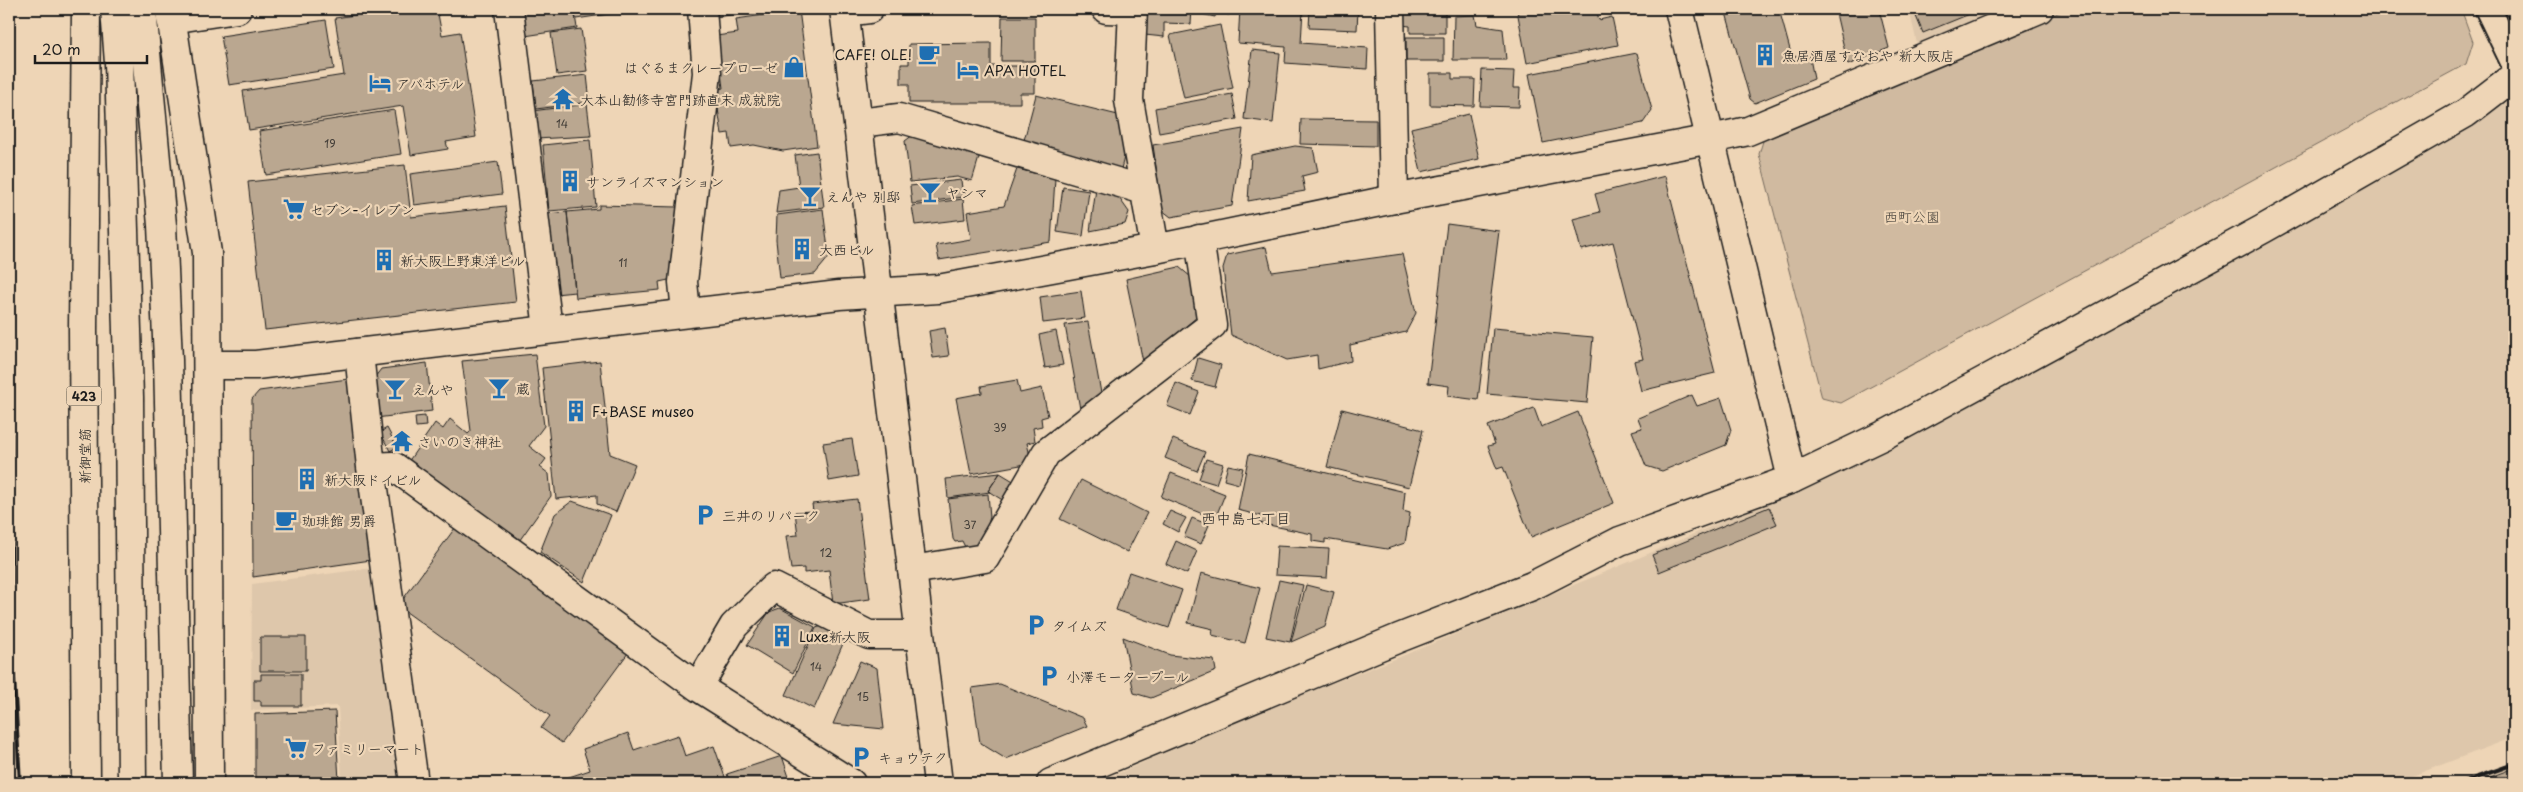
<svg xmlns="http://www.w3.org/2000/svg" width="2523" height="792" viewBox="0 0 2523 792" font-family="'Playpen Sans','Klee One',sans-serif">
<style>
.built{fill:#dec7ab}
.green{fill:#d0baa0;stroke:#766b5e}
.building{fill:#baa790;stroke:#1c1c1c}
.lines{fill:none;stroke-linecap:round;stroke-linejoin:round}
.pedestrian-casing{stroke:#1c1c1c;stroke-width:29}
.minor-casing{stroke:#1c1c1c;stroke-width:31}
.tertiary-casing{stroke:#1c1c1c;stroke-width:31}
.trunk-casing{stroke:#1c1c1c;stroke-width:31}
.pedestrian{stroke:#eed5b6;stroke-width:25}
.minor{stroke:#eed5b6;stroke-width:28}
.tertiary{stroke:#eed5b6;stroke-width:28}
.trunk{stroke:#eed5b6;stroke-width:28}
.rail{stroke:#1c1c1c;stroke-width:4}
.labels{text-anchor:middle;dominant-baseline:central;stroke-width:4.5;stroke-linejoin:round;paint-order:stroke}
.number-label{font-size:11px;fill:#443f39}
.shield{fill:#eed5b6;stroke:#5b544a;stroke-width:1}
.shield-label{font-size:12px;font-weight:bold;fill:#1c1c1c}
.poi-label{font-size:14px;fill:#1c1c1c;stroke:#eed5b6;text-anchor:start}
.park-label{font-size:14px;fill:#49443d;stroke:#eed5b6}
.street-label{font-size:14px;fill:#1c1c1c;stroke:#eed5b6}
.neighbourhood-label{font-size:15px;fill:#1c1c1c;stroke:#eed5b6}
</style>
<rect width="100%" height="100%" fill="#eed5b6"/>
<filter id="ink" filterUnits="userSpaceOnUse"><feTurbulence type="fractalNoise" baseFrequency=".02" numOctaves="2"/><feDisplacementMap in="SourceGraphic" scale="10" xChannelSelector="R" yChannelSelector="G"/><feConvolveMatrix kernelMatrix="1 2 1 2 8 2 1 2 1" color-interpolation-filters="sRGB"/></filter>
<g filter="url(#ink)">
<!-- built -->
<path class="built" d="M1909,9H2008L1918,48Z
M2514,96V737L2394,783H1097L1264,709L1390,661L1634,560L1797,489L2287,225Z
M372,568L403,783H351L350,779L342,780L338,706L251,710L252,584Z"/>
<!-- green -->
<path class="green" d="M2067,9H2461L2473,42L2466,64L1841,403L1822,398L1759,154L1764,138Z"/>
<!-- building -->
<path class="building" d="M394,9H437L442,35L460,32L476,137L446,142L448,149L411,155L403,106L249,130L243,91L344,75L335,18Z
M522,9H574L577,28L525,36Z
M574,9H629V11L576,19Z
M715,9H763V11L715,17Z
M1147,9H1192L1191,24L1164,23V37L1145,35Z
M1198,9H1230L1229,15L1216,12L1215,17L1197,13Z
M1240,9H1303L1301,43L1368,48L1367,69L1285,63L1286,47L1238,43Z
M1310,9H1358L1357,30L1309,28Z
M1401,9H1445V33H1410V26L1401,25Z
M1526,9H1596L1599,20L1612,17L1618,45L1527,63L1517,10Z
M1725,9H1779L1792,57L1809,53L1814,79L1755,103L1750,99Z
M1835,9H1879L1889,48L1848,65Z
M1913,9H1982L1923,33Z
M799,10L817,146L783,151L754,145L731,148L729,133L722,134L715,90L723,88L716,36L738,33L736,19Z
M1475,15L1477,25L1503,29L1506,60H1453L1454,16Z
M1002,17H1035V61H1001Z
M326,20L334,69L229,85L221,36Z
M1220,25L1233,88L1184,98L1170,35Z
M581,29L587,71L557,75L551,33Z
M1406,37H1444V61H1406Z
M991,43V66H1035V93H1020V103H909V84H901V64H909V44Z
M1252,50L1280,53L1273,123L1244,119Z
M1637,53L1652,110L1643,123L1543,143L1529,74Z
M1482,70L1514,71L1513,88H1520L1519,107L1480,106Z
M1430,73H1452V79H1475L1474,106L1430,105Z
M587,75L590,102L536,109L533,81Z
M1232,94L1237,119L1159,133L1155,108Z
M1036,95L1122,116L1127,145L1121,169L1023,144Z
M587,104L591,136L536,139L532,111Z
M394,110L401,154L266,175L259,131Z
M1469,114L1479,159L1421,172L1411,128Z
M1301,119L1376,120V146L1300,144Z
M1243,129L1232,206L1171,217L1162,210L1153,145Z
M913,135L980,154L972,181L957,177L910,182L905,141Z
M590,140L596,207L549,211L543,145Z
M1295,146L1313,148L1318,172L1302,176L1305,191L1248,201L1251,155Z
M817,152L824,207L776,213L779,190L799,187L795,155Z
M498,162L502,194L414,205L410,174Z
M405,165L411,217L505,206L516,302L265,330L248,182Z
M1017,169L1055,178L1051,242L939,260L936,245L971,239L967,212L1004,206Z
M1665,176L1715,373L1641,391L1634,361L1643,359L1613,242L1581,250L1573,219L1600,212L1595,194Z
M961,180L963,197L912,204L910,186Z
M1063,187L1089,191L1083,236L1057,232Z
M1096,189L1117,195L1129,212L1125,224L1090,231Z
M963,199L965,219L915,225L912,206Z
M599,205L677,207L673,245H676L673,279L659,282L660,290L576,298L567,212L599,209Z
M823,209L829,257L815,274L780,278L776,240L777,215Z
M567,212L575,292L555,294L546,214Z
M1447,224L1499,231L1478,400L1448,396L1449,386L1428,383Z
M1266,247L1272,272L1402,254L1416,313L1406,332L1350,345L1351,361L1318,369L1317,355L1287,360L1231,335L1223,268L1227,255Z
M1179,267L1191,277L1197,317L1143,362L1126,279Z
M1081,291L1085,318L1043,323L1040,297Z
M1088,322L1101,393L1080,409L1065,325Z
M945,328L949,356L933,358L929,331Z
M1493,328L1593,337L1587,403L1487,394Z
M1056,331L1063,365L1045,368L1039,335Z
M535,354L544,426L529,446L546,459L540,467L549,474L551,496L517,544L408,462L435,423L443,429L450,419L468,434L471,431L462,361Z
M1198,358L1221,365L1215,387L1192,381Z
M600,361L610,454L635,464L616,512L597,504V495L556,499L542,368Z
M427,363L432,411L376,418L372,381L381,369Z
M348,379L371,560L253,577L252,399L259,391Z
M1017,380L1020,393L1042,388L1048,416L1041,418L1042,426L1033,428L1035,441L1027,443L1030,456L1026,464L971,474L956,398L982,393L981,386Z
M1176,383L1199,392L1190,415L1167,406Z
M1692,395L1697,406L1721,398L1731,430L1726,445L1662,471L1646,466L1632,431L1642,428L1638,418Z
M1534,408L1541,427L1578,412L1614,503L1531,537L1503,467L1497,469L1488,446L1495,444L1488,426Z
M1342,409L1423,430L1409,487L1327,467Z
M425,416L426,426L416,427L415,417Z
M387,428L397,447L390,451L380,432Z
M852,439L858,476L829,481L823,443Z
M1173,439L1205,452L1197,471L1165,458Z
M1249,454L1405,492L1403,511L1410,513L1405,543L1387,549L1325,539V543L1312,541V534L1259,523L1261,516L1238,510Z
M1206,459L1223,464L1216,484L1199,479Z
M1228,465L1243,468L1239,484L1224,480Z
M1000,473L1015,482L1004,501L988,491Z
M1000,473L988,491L990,492L948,498L946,479Z
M1171,473L1225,494L1215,519L1161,497Z
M1081,480L1147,513L1127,552L1060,519Z
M988,494L990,517L986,531L975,547H965L962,541L955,542L953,539L948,499Z
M857,499L870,599L833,604L829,570L804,573V568L791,569L786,536L798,535L795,512L813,511L812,504Z
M572,501L611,515L584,582L540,552L555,514Z
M1769,507L1777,524L1659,572L1652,555Z
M1170,511L1186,518L1178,532L1163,524Z
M1192,518L1209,525L1201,544L1184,537Z
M455,528L628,653L562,743L541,728L550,716L398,606Z
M1176,541L1197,551L1187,574L1166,564Z
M1277,546L1329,549L1327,578L1275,575Z
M1129,572L1182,590L1169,628L1116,610Z
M1201,573L1260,588L1245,643L1212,635L1213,629L1188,623Z
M1279,580L1303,585L1290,642L1266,637Z
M1306,585L1334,592L1325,627L1291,642Z
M780,608L815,627L793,673L747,645L769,612Z
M825,625L846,637L814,709L786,695L816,628Z
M260,637H306V671H260Z
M1123,637L1170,655L1214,660L1216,671L1151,698L1134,693Z
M860,661L877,668L884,729L833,724Z
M261,674H301V706H261V701H254V680H261Z
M1000,684L1083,718L1087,726L1006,759L980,743L972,688Z
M335,711L339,781L255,783V714Z
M628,733L634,750L678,735L685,756L714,746L727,783H558L557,781L590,770L583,749Z
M782,756L791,783H730L727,774Z
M2514,768V783H2474Z"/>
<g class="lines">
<!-- pedestrian casing -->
<g class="pedestrian-casing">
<path id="pedestrian" d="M2488,9L2514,63"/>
</g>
<!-- minor casing -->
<g class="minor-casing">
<path id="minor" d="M170,9L207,253L209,783
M509,9L548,329
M1106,9L1133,10
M1133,9L1129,100L1155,249
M1390,9L1394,199
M845,12L869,9
M859,123L899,118L1144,190
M1711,139L1748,131L2039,9
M686,312L683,282L707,73L702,9
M359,353L371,467L414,783
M371,467L393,466L698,687L851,783
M912,570L985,558L1046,453L1212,325L1199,239
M698,687L734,626L774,587L869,635H919
M1051,783L1399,638L1532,586L1620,541L1792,479L1888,433L2263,229L2466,113L2514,76"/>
</g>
<!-- tertiary casing -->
<g class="tertiary-casing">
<path id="tertiary" d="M844,9L938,783
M1679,9L1792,479
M171,19L237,9
M209,365H256L839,295L938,289L1155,249L1394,199L1711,139"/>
</g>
<!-- trunk casing -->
<g class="trunk-casing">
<path id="trunk" d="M86,9L83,330L86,783
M115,9L119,63L129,397L132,783
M142,9L162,225L168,360L178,783"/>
</g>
<!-- pedestrian -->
<use href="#pedestrian" class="pedestrian"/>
<!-- minor -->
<use href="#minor" class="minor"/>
<!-- tertiary -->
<use href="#tertiary" class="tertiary"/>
<!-- trunk -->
<use href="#trunk" class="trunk"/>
<!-- rail -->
<path class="rail" d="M9,9L12,643L20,783
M2461,783L2514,764"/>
</g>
</g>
<!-- icons -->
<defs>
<g id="cafe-bare" transform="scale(1.725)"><path d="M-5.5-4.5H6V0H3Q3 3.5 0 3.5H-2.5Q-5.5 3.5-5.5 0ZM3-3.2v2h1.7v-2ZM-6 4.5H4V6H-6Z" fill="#1f6fb2" stroke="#eed5b6" stroke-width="2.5" paint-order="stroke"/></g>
<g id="building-bare" transform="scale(1.725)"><path d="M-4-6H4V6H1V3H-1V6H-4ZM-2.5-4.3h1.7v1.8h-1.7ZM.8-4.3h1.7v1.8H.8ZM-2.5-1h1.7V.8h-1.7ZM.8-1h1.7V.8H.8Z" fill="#1f6fb2" stroke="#eed5b6" stroke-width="2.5" paint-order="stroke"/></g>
<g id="shop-bare" transform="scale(1.725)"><path d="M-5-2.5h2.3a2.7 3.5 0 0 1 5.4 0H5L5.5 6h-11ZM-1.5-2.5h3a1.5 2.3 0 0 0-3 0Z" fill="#1f6fb2" stroke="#eed5b6" stroke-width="2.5" paint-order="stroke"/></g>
<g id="hotel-bare" transform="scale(1.725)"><path d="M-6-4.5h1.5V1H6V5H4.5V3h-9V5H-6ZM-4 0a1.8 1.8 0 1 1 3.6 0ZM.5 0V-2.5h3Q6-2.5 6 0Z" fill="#1f6fb2" stroke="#eed5b6" stroke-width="2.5" paint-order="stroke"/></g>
<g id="temple-bare" transform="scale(1.725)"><path d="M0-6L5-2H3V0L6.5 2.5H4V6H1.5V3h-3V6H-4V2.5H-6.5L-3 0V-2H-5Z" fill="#1f6fb2" stroke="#eed5b6" stroke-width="2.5" paint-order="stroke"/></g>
<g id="bar-bare" transform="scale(1.725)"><path d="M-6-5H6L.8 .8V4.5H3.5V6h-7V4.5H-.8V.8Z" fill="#1f6fb2" stroke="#eed5b6" stroke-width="2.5" paint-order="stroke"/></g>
<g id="supermarket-bare" transform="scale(1.725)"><path d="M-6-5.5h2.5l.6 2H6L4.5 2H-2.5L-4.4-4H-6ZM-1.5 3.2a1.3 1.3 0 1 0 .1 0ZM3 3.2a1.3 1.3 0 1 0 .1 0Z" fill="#1f6fb2" stroke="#eed5b6" stroke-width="2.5" paint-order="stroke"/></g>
<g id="parking-bare" transform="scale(1.725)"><path d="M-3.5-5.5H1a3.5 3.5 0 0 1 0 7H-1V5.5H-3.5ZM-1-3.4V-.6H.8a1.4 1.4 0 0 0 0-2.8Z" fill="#1f6fb2" stroke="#eed5b6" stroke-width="2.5" paint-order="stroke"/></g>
</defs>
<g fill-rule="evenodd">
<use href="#cafe-bare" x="929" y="54"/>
<use href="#building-bare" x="1765" y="55"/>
<use href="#shop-bare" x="794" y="67"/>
<use href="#hotel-bare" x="968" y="70"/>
<use href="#hotel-bare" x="380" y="83"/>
<use href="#temple-bare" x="563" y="99"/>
<use href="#building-bare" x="570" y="181"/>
<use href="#bar-bare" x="930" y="192"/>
<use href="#bar-bare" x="810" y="196"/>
<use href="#supermarket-bare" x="294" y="209"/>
<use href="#building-bare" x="802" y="249"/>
<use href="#building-bare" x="384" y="260"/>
<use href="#bar-bare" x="499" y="388"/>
<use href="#bar-bare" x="395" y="389"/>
<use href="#building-bare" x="576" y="411"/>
<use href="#temple-bare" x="402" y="441"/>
<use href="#building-bare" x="307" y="479"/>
<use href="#parking-bare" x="705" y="515"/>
<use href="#cafe-bare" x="286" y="520"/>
<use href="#parking-bare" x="1036" y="625"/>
<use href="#building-bare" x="782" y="636"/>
<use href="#parking-bare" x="1049" y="676"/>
<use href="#supermarket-bare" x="296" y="748"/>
<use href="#parking-bare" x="861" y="757"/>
</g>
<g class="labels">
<!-- number labels -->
<g class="number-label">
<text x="562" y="123">14</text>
<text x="330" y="143">19</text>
<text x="623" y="262">11</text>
<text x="1000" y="427">39</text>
<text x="970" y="524">37</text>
<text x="826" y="552">12</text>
<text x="816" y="666">14</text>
<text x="863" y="696">15</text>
</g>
<!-- shield labels -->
<rect class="shield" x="66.5" y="386.5" width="35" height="19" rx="4"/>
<g class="shield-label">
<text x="84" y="396">423</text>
</g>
<!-- poi labels -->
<g class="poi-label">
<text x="912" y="54" text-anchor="end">CAFE! OLE!</text>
<text x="1782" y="55">魚居酒屋すなおや 新大阪店</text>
<text x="778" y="67" text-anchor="end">はぐるまクレープローゼ</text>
<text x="984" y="70">APA HOTEL</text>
<text x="396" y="83">アパホテル</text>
<text x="580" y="99">大本山勧修寺宮門跡直末 成就院</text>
<text x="586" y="181">サンライズマンション</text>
<text x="946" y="192">ヤシマ</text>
<text x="826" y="196">えんや 別邸</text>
<text x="310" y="209">セブン-イレブン</text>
<text x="819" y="249">大西ビル</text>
<text x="400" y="260">新大阪上野東洋ビル</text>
<text x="516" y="388">蔵</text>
<text x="412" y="389">えんや</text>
<text x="592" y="411">F+BASE museo</text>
<text x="418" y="441">さいのき神社</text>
<text x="324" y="479">新大阪ドイビル</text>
<text x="722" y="515">三井のリパーク</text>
<text x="302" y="520">珈琲館 男爵</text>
<text x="1052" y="625">タイムズ</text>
<text x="799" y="636">Luxe新大阪</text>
<text x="1066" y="676">小澤モータープール</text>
<text x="312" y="748">ファミリーマート</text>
<text x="878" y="757">キョウテク</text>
</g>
<!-- park labels -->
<g class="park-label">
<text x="1912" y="216">西町公園</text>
</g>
<!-- street labels -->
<g class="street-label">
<text transform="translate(84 456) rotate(-90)">新御堂筋</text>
</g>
<!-- neighbourhood labels -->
<g class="neighbourhood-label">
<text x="1246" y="517">西中島七丁目</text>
</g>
</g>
<!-- margin -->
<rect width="2523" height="792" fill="none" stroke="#eed5b6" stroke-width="30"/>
<rect x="15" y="15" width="2493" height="762" fill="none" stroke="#1c1c1c" stroke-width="2" filter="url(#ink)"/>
<!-- scale -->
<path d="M35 55v8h112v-8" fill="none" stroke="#1c1c1c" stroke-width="2.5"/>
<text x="42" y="55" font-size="15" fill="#1c1c1c" stroke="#eed5b6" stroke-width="4" paint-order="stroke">20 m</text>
</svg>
